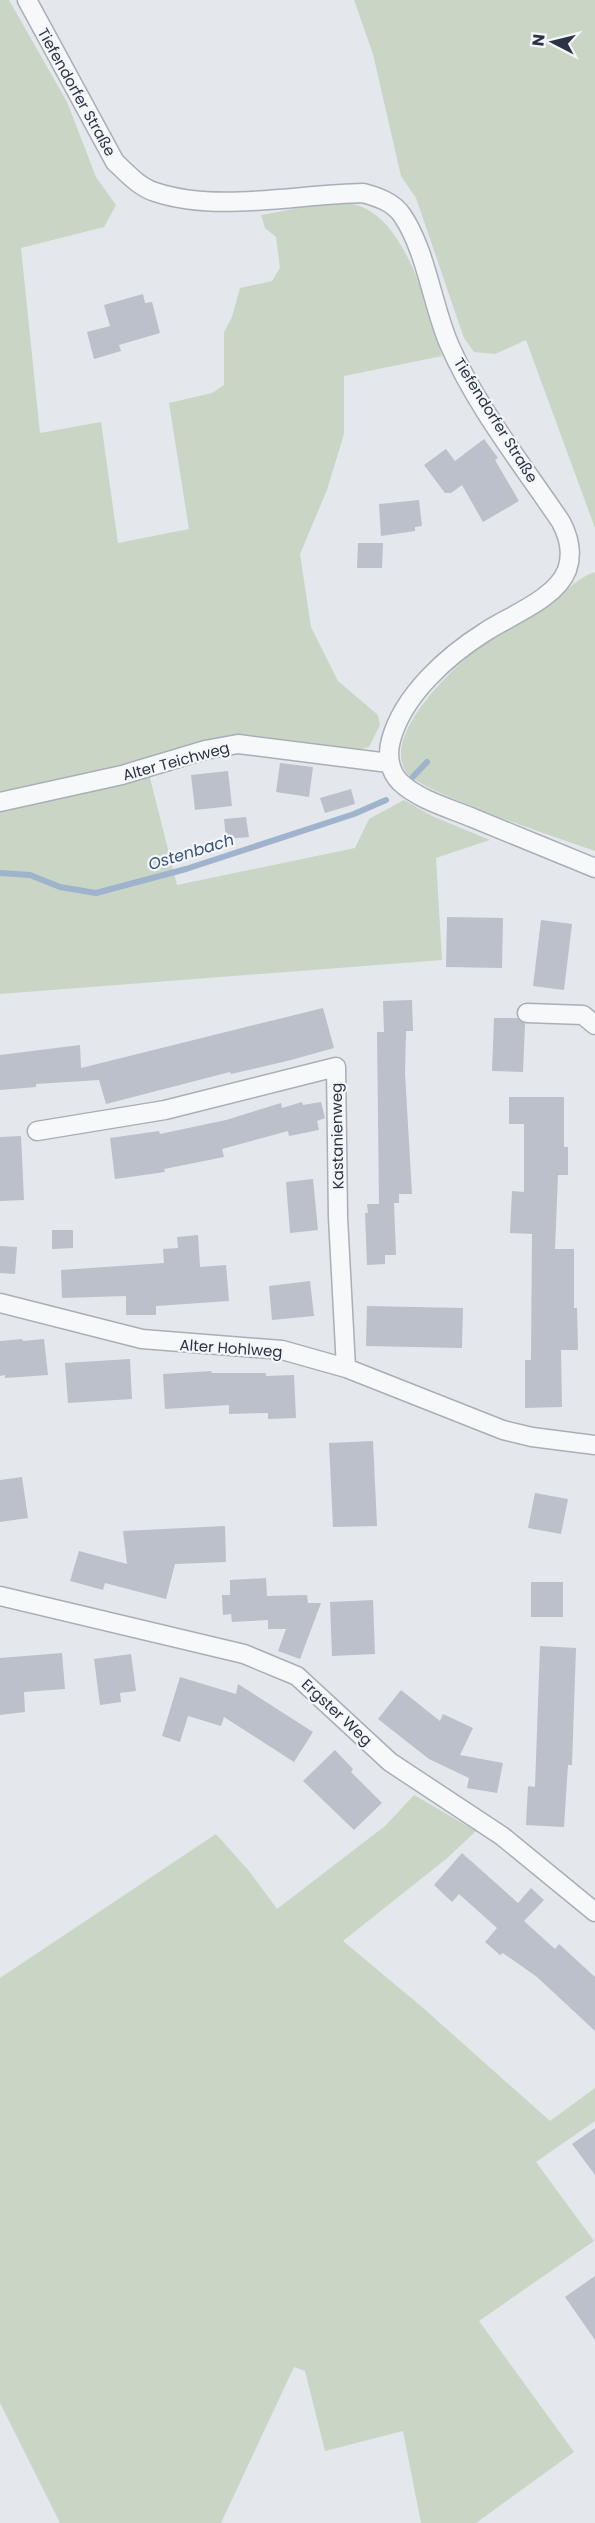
<svg xmlns="http://www.w3.org/2000/svg" width="595" height="2523" viewBox="0 0 595 2523" font-family="Poppins,sans-serif">
<style>
.green{fill:#c9d6c5}
.lines{fill:none;stroke-linecap:round;stroke-linejoin:round}
.stream{stroke:#9fb4cc;stroke-width:6}
.building{fill:#bbc0ca}
.street-casing{stroke:#a9aeb7;stroke-width:21}
.street{stroke:#f7f8fa;stroke-width:18}
.labels{text-anchor:middle;dominant-baseline:central;stroke-width:4.5;stroke-linejoin:round;paint-order:stroke}
.street-label{font-size:15px;fill:#2b3445;stroke:#f4f6f9}
.water-label{font-size:16px;font-style:italic;fill:#34527a;stroke:#f4f6f9}
</style>
<rect width="100%" height="100%" fill="#e4e7ec"/>
<!-- green -->
<path class="green" d="M0,0H9L67,102L96,177L116,205L104,227L21,248L40,433L101,422L118,543L189,529L169,403L212,393L224,385V332L232,317L240,288L272,281L280,268L276,237L265,228L261,215C289,211 324,199 352,204C407,215 428,311 442,356L344,376V434L327,490L300,554L311,627L338,681L378,715L380,725L369,747L354,751L227,739L148,770L177,885L355,848L369,819L404,800L432,816L490,840L436,858L442,960L0,994Z
M354,0H595V528L526,340L495,354L474,352L464,338L416,198L401,176L373,54Z
M595,572V851C564,840 419,792 406,772C382,735 451,670 477,649C500,629 528,616 554,599C568,590 579,577 595,572Z
M414,1795L476,1831L446,1859L343,1941L422,2007L550,2121L595,2088V2121L536,2162L594,2241L479,2321L574,2452L476,2523H421L403,2431L325,2451L305,2371L294,2367L221,2523H60L0,2403V1978L216,1834L249,1871L277,1909L385,1826Z"/>
<g class="lines">
<!-- stream -->
<path class="stream" d="M409,781L427,762
M0,873L30,875L60,887L96,893L186,869L354,814L386,800"/>
</g>
<!-- building -->
<path class="building" d="M143,294L145,303L152,302L160,333L119,345L121,351L94,359L87,332L110,326L104,305Z
M484,439L498,458L495,460L519,501L483,522L462,485L451,493H445L424,465L446,449L455,461Z
M419,500L422,526L415,527V531L381,536L379,504Z
M358,543H383L382,568H357Z
M280,763L313,767L309,797L276,792Z
M228,771L232,806L195,810L191,775Z
M351,789L355,804L325,813L320,798Z
M246,817L249,837L226,839L224,819Z
M447,917L503,918L502,968L446,967Z
M541,920L572,924L564,990L533,986Z
M412,1000L413,1031H406L405,1073L412,1194H399V1203H394L396,1255H385V1264L367,1265L365,1213H368L367,1204H382H379L377,1032H384L383,1001Z
M323,1008L334,1048L291,1060L231,1074L230,1072L106,1104L99,1080L36,1084V1087L0,1090V1055L80,1045L81,1068Z
M494,1018H517L525,1024L523,1072L492,1071Z
M509,1097H564V1147H568V1175H558L555,1249H574V1308H577L578,1350H561L562,1407L525,1408V1360H531L532,1234L510,1233L512,1191L524,1192V1124H509Z
M302,1102L303,1105L321,1102L325,1118L317,1121L319,1130L289,1136L288,1131L222,1149L224,1157L164,1169L165,1172L115,1179L110,1138L159,1131L160,1134L226,1120L281,1103L282,1108Z
M21,1136L24,1200L0,1201V1137Z
M313,1179L318,1230L290,1233L286,1182Z
M52,1230H73V1248L52,1249Z
M198,1235L200,1267L226,1265L229,1301L156,1306V1315H126V1296L62,1298L61,1270L164,1263L163,1249L178,1248L177,1237Z
M0,1246L17,1247L15,1274L0,1273Z
M310,1281L314,1316L272,1320L269,1286Z
M367,1306L463,1308L462,1348L366,1346Z
M22,1339L23,1341L44,1339L48,1375L5,1378V1375L0,1376V1341Z
M130,1359L132,1399L68,1403L65,1363Z
M211,1371L212,1373H266V1376L294,1375L296,1418L268,1419V1413L229,1414V1405L165,1409L163,1374Z
M373,1441L377,1526L333,1527L329,1443Z
M22,1477L28,1518L0,1522V1480Z
M535,1493L568,1499L561,1534L528,1528Z
M225,1526L226,1562L175,1564L166,1599L105,1583L103,1590L70,1581L79,1551L127,1564L123,1531Z
M266,1578L267,1596L307,1595L308,1603H321L300,1659L278,1651L286,1629H268V1620L232,1622L231,1614L223,1615L222,1595H230V1580Z
M531,1582H563V1617H531Z
M373,1600L375,1654L332,1656L330,1602Z
M540,1646L576,1648L572,1765H568L564,1827L526,1825L528,1786L535,1787Z
M62,1653L65,1689L24,1692L25,1712L0,1715V1658Z
M131,1654L136,1691L120,1693L121,1702L100,1705L94,1659Z
M180,1677L236,1694L238,1684L313,1732L294,1762L224,1717L221,1726L188,1716L180,1742L162,1736Z
M401,1690L440,1721L443,1714L473,1728L460,1755L503,1763L497,1793L467,1788L469,1778L429,1759L378,1719Z
M335,1750L353,1769L351,1772L382,1803L354,1830L303,1781Z
M462,1853L518,1903L531,1888L544,1900L524,1921L555,1949L559,1944L595,1977V2031L537,1977L503,1953L500,1955L485,1942L497,1928L459,1894L452,1902L434,1885Z
M595,2128V2175L572,2144Z
M595,2276V2340L565,2297Z"/>
<g class="lines">
<!-- street casing -->
<g class="street-casing">
<path id="street" d="M27,0L115,162C127,173 139,187 155,192C217,213 298,194 363,193C378,197 393,202 402,215C426,250 432,304 449,344C477,408 522,464 561,522C569,537 573,553 567,570C556,599 509,616 485,632C447,656 403,695 391,740C387,754 389,771 400,782C419,800 449,808 473,818C514,835 554,851 595,868
M0,802L122,775L205,750L238,744L389,763
M527,1013L583,1015L595,1025
M37,1131L165,1110L336,1067L338,1217L346,1368
M0,1303L142,1339L282,1350L346,1368L503,1430L532,1437L595,1445
M0,1596L244,1654L297,1676L390,1762L502,1836L595,1912"/>
</g>
<!-- street -->
<use href="#street" class="street"/>
</g>
<g class="labels">
<!-- street labels -->
<g class="street-label">
<text transform="translate(77 92) rotate(61)">Tiefendorfer Straße</text>
<text transform="translate(496 420) rotate(58)">Tiefendorfer Straße</text>
<text transform="translate(176 761) rotate(-15)">Alter Teichweg</text>
<text transform="translate(337 1136) rotate(-91)">Kastanienweg</text>
<text transform="translate(231 1348) rotate(4)">Alter Hohlweg</text>
<text transform="translate(337 1712) rotate(43)">Ergster Weg</text>
</g>
<!-- water labels -->
<g class="water-label">
<text transform="translate(191 852) rotate(-17)">Ostenbach</text>
</g>
</g>
<!-- north arrow -->
<g transform="translate(553 42) rotate(277)" stroke="#f4f6f9" stroke-width="4.5" paint-order="stroke">
<path d="M0-4.5L10 22L0 15L-10 22Z" fill="#2b3445"/>
<text y="-9" font-size="16" font-weight="bold" text-anchor="middle" fill="#2b3445">N</text>
</g>
</svg>
